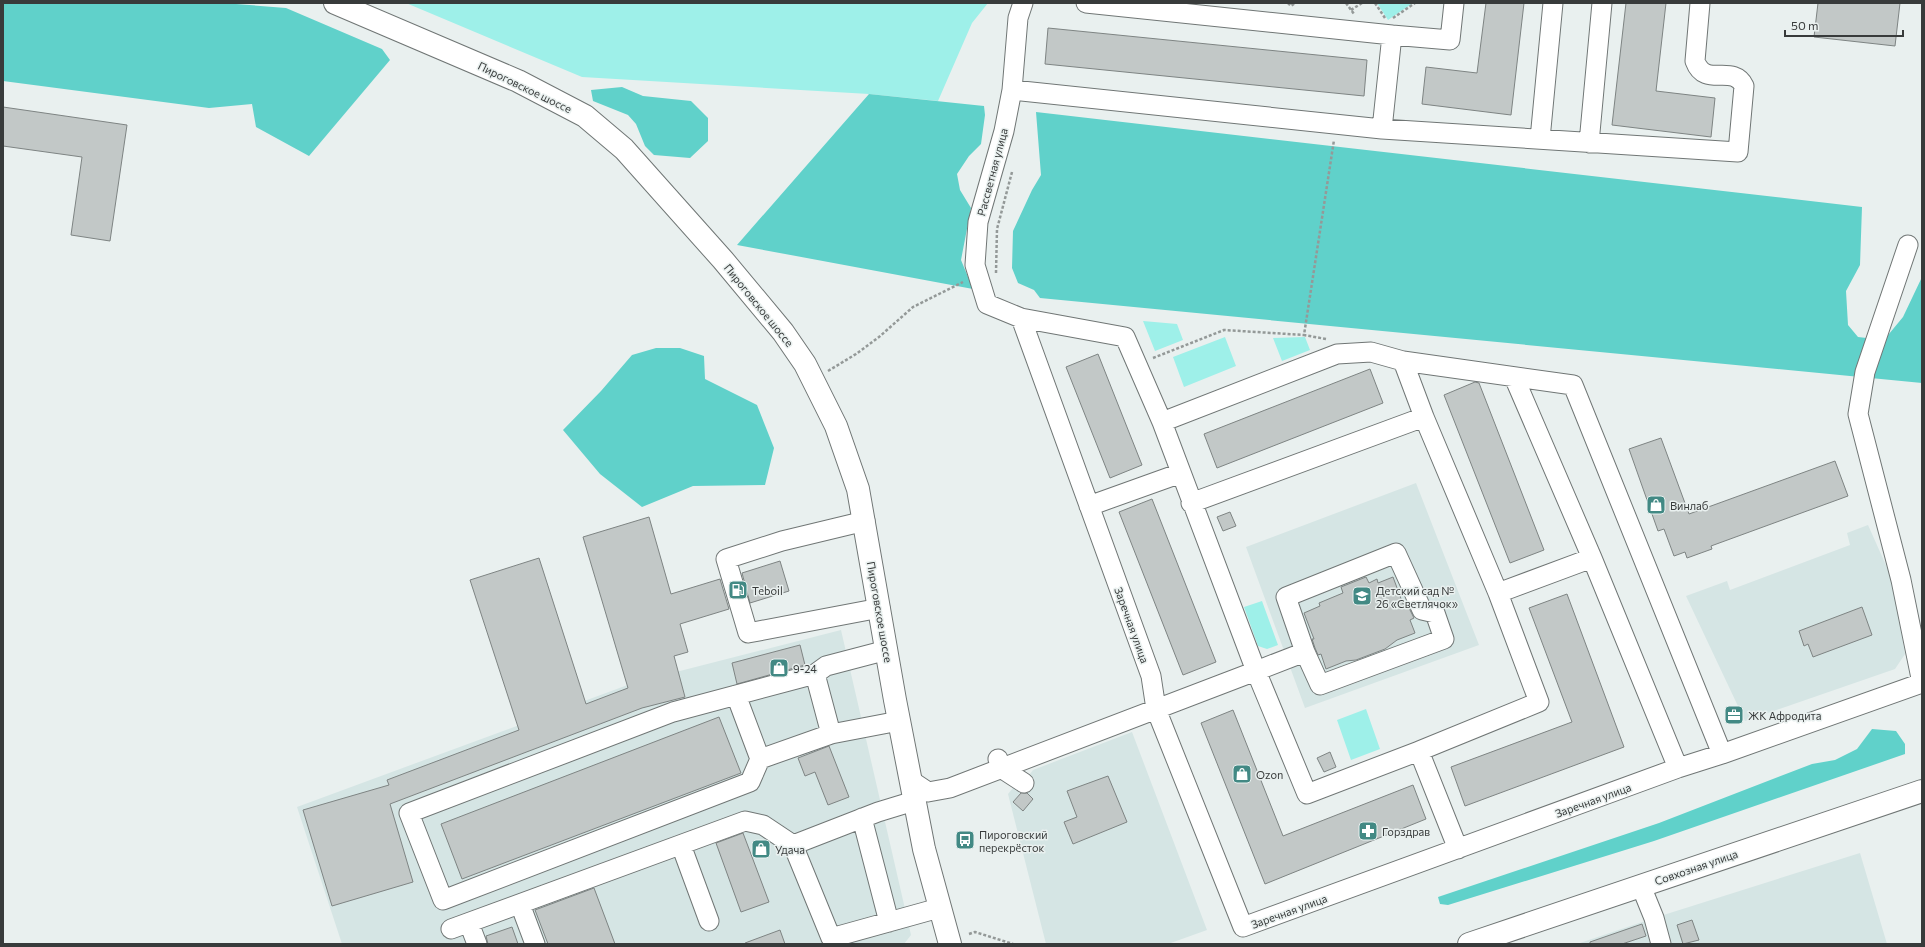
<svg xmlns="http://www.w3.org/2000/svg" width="1925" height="947" viewBox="0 0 1925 947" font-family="Commissioner,sans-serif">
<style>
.built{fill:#d5e5e4}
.green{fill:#9ef0e9}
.forest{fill:#60d1ca}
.building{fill:#c2c8c7;stroke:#7e8483}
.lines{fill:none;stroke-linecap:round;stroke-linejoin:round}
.minor-casing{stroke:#707675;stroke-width:21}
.major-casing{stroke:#707675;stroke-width:24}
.path{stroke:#949998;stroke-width:2.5;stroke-dasharray:3 2;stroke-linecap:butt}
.minor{stroke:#fff;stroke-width:19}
.major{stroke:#fff;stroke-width:22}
.labels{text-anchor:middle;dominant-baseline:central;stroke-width:3;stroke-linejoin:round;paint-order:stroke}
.street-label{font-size:11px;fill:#383b3b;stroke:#e9f0ef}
.poi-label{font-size:11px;fill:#383b3b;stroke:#e9f0ef;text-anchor:start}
</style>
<rect width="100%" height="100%" fill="#e9f0ef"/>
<!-- built -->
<path class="built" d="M1416,483L1479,645L1305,708L1246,547Z
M1868,525L1893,581L1905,654L1895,669L1745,721L1686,596L1727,581L1730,590L1850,545L1847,533Z
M841,630L911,935L904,944H342L297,807L633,683Z
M1132,732L1207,930L1168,944H1046L1008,794L1017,783L1021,786L1033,770Z
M1860,853L1887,944H1577L1654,918Z"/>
<!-- green -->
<path class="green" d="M406,3H988L972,23L938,101L869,94L582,77Z
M1377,3H1413L1388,20Z
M1143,321L1177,324L1183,340L1155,351Z
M1225,337L1236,366L1184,387L1173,357Z
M1305,337L1310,350L1282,361L1273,338Z
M1262,601L1278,645L1267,649L1258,646L1244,607Z
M1366,709L1380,749L1351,760L1337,720Z"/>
<!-- forest -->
<path class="forest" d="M3,3H223L286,8L382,49L390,60L309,156L256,127L252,104L209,108L3,81Z
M622,87L643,96L691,101L708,118V141L690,158L654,155L645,146L636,124L628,115L593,101L591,90Z
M869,94L984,106L985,115L981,144L969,156L957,174L960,190L971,208L961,260L973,289L737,245Z
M1036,112L1862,207L1860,265L1846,291L1848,325L1858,337L1884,340L1903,317L1922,277V383L1040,298L1034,290L1018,283L1012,268L1013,231L1032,190L1041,175Z
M656,348H680L704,356L705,379L757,405L774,448L765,485L693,486L642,507L600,474L563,430L601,391L632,355Z
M1872,729L1896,731L1905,744V754L1654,841L1448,905L1440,904L1438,897L1659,823L1812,764L1835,760L1857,749Z"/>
<!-- building -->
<path class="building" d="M1486,3H1524L1511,115L1422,104L1426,67L1477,73Z
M1626,3H1666L1656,91L1715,98L1711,137L1612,125Z
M1818,3H1900L1895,46L1814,37Z
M1048,28L1367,60L1364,96L1045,64Z
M3,107L127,125L110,241L71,235L82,157L3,146Z
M1098,354L1142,465L1110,478L1066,367Z
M1370,369L1383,403L1217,468L1204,434Z
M1475,382L1479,383L1544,550L1510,563L1444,395Z
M1661,438L1689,514L1835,461L1848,496L1711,546L1712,549L1687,558L1685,552L1674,556L1664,529L1658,531L1629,449Z
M1152,499L1216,662L1183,675L1119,512Z
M1230,512L1236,526L1223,531L1217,517Z
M649,517L671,594L720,579L729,609L680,624L688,652L674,656L685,697L642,708L390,804L413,882L332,906L303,810L389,785L387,780L519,730L470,580L539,558L586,704L628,688L583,537Z
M780,561L789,591L750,603L742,573Z
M1366,577L1369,583L1377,579L1378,583L1393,577L1403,604L1406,602L1414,618L1410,620L1415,633L1397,640L1385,649L1356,660L1346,661L1326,669L1321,654L1318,655L1315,648L1312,639H1314L1304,613L1320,606L1319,603L1343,593L1341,587Z
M1567,594L1624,747L1465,806L1451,767L1572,722L1529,608Z
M1862,607L1872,635L1813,657L1808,644L1804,646L1799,631Z
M800,645L805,665L737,684L732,663Z
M1233,710L1283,836L1413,785L1426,819L1265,884L1201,723Z
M719,717L741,773L462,879L441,824Z
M829,746L849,797L828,805L815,772L805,776L798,758Z
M1330,752L1336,767L1324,772L1317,758Z
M1108,776L1127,822L1073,844L1064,822L1077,817L1067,791Z
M1021,793H1027L1033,799L1023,811L1013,802Z
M743,833L769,902L741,912L716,843Z
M594,888L615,944H548L535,910Z
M1692,920L1699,940L1683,944L1677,925Z
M1642,924L1646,936L1622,944H1590V942Z
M512,927L518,944H488L486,936Z
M780,930L785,944H745V943Z"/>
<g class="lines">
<!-- minor casing -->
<g class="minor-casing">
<path id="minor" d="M1392,35L1450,40L1454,3
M1012,90L1382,129L1392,35L1086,3
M1382,129L1738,152L1744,86C1733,63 1705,89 1695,61L1700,3
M1540,139L1553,3
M1589,143L1602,3
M1908,245L1865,372L1858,414L1901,580L1922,683
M1021,318L1151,676L1156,709L1243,927L1678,768L1722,754L1922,683
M1403,361L1573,385L1722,754
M1514,377L1592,558L1678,768
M1424,417L1498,593L1592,558
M1162,422L1337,354L1371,352L1403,361L1424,417L1191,503
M1089,506L1181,473
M865,521L782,541L726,559L748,633L880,608
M887,650L826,666L815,674L673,712L409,813L443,900L750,782L760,759L831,734L899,721
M1305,652L1320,685L1444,639L1435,613L1422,610L1396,553L1286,597L1305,652L1256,671L1307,794L1419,751L1458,849
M815,674L831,734
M736,695L760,759
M1419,751L1539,702L1498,593
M998,759L1001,768L1024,783
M910,780L928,792L950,788L1256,671L1162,422L1125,337L1021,318L987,304L975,265L978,222L1004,131L1012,90L1018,18L1023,3
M862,818L889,922
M681,845L709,921
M793,845L878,812L914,801
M1641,886L1654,918L1661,944
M520,904L535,944
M469,923L477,944
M451,929L745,821L763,825L793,845L831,938L939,908"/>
</g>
<!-- major casing -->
<g class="major-casing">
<path id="major" d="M335,3L518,81L585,116L624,149L723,260L783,332L805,364L836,426L858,489L895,700L924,849L950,944
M1469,944L1922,791"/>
</g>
<!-- path -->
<path class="path" d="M1288,3L1291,6L1295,3
M1346,3L1354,14
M1375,3L1385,18
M1351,10L1362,3
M1393,18L1415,3
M996,273L997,229L1012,172
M1326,339L1304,335L1334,140
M1153,358L1224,330L1304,335
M828,371L856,354L879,337L913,307L963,282
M969,934L975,932L1013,944"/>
<!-- minor -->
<use href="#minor" class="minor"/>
<!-- major -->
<use href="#major" class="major"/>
</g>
<!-- icons -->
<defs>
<g id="shop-square" transform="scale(1)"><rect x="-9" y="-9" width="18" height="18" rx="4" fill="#428984" stroke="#e9f0ef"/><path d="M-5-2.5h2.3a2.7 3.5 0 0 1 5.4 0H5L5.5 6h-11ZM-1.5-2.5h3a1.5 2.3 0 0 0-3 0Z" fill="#fff"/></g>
<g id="fuel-square" transform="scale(1)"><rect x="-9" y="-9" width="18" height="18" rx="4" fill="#428984" stroke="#e9f0ef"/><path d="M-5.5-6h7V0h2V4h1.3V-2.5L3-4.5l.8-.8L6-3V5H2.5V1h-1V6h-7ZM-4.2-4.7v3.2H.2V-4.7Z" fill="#fff"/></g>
<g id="school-square" transform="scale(1)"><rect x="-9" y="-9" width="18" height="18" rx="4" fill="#428984" stroke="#e9f0ef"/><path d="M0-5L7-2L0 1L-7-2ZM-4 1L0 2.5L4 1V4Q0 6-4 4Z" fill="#fff"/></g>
<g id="office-square" transform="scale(1)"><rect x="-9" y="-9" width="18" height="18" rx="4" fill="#428984" stroke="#e9f0ef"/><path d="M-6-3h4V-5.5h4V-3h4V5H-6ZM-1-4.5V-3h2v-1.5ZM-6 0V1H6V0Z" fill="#fff"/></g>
<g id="pharmacy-square" transform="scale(1)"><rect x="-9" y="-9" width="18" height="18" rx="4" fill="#428984" stroke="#e9f0ef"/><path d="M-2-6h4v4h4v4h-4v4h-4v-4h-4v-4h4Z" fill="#fff"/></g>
<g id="bus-square" transform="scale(1)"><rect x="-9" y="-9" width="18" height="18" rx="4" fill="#428984" stroke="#e9f0ef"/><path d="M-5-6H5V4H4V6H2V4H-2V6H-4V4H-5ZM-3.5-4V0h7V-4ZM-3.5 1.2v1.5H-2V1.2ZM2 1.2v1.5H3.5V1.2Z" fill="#fff"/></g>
</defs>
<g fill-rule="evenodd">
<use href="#shop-square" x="1656" y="505"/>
<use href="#fuel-square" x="738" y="590"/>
<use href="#school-square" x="1362" y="596"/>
<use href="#shop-square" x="779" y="668"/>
<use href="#office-square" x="1734" y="715"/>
<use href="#shop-square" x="1242" y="774"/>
<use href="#pharmacy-square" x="1368" y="831"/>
<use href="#bus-square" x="965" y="840"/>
<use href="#shop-square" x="761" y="849"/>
</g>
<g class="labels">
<!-- street labels -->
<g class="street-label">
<text transform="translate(525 87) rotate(26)">Пироговское шоссе</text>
<text transform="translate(992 172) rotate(-75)">Рассветная улица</text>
<text transform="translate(759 305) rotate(51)">Пироговское шоссе</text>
<text transform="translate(880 612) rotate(80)">Пироговское шоссе</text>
<text transform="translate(1132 625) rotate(70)">Заречная улица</text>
<text transform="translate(1593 800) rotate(-20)">Заречная улица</text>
<text transform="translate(1696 867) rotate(-19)">Совхозная улица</text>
<text transform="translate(1289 911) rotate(-20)">Заречная улица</text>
</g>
<!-- poi labels -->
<g class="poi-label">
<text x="1670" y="505">Винлаб</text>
<text x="752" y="590">Teboil</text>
<text x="1376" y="590">Детский сад №<tspan x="1376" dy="13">26 «Светлячок»</tspan></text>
<text x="793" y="668">9-24</text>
<text x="1748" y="715">ЖК Афродита</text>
<text x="1256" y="774">Ozon</text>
<text x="1382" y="831">Горздрав</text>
<text x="979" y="834">Пироговский<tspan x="979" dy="13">перекрёсток</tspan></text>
<text x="775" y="849">Удача</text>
</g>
</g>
<!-- border -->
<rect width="1925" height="947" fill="none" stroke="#383b3b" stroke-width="8"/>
<!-- scale -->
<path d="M1785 30v6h118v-6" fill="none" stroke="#383b3b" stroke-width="2"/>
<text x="1791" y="30" font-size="12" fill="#383b3b" stroke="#e9f0ef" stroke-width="3" paint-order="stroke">50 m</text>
</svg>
